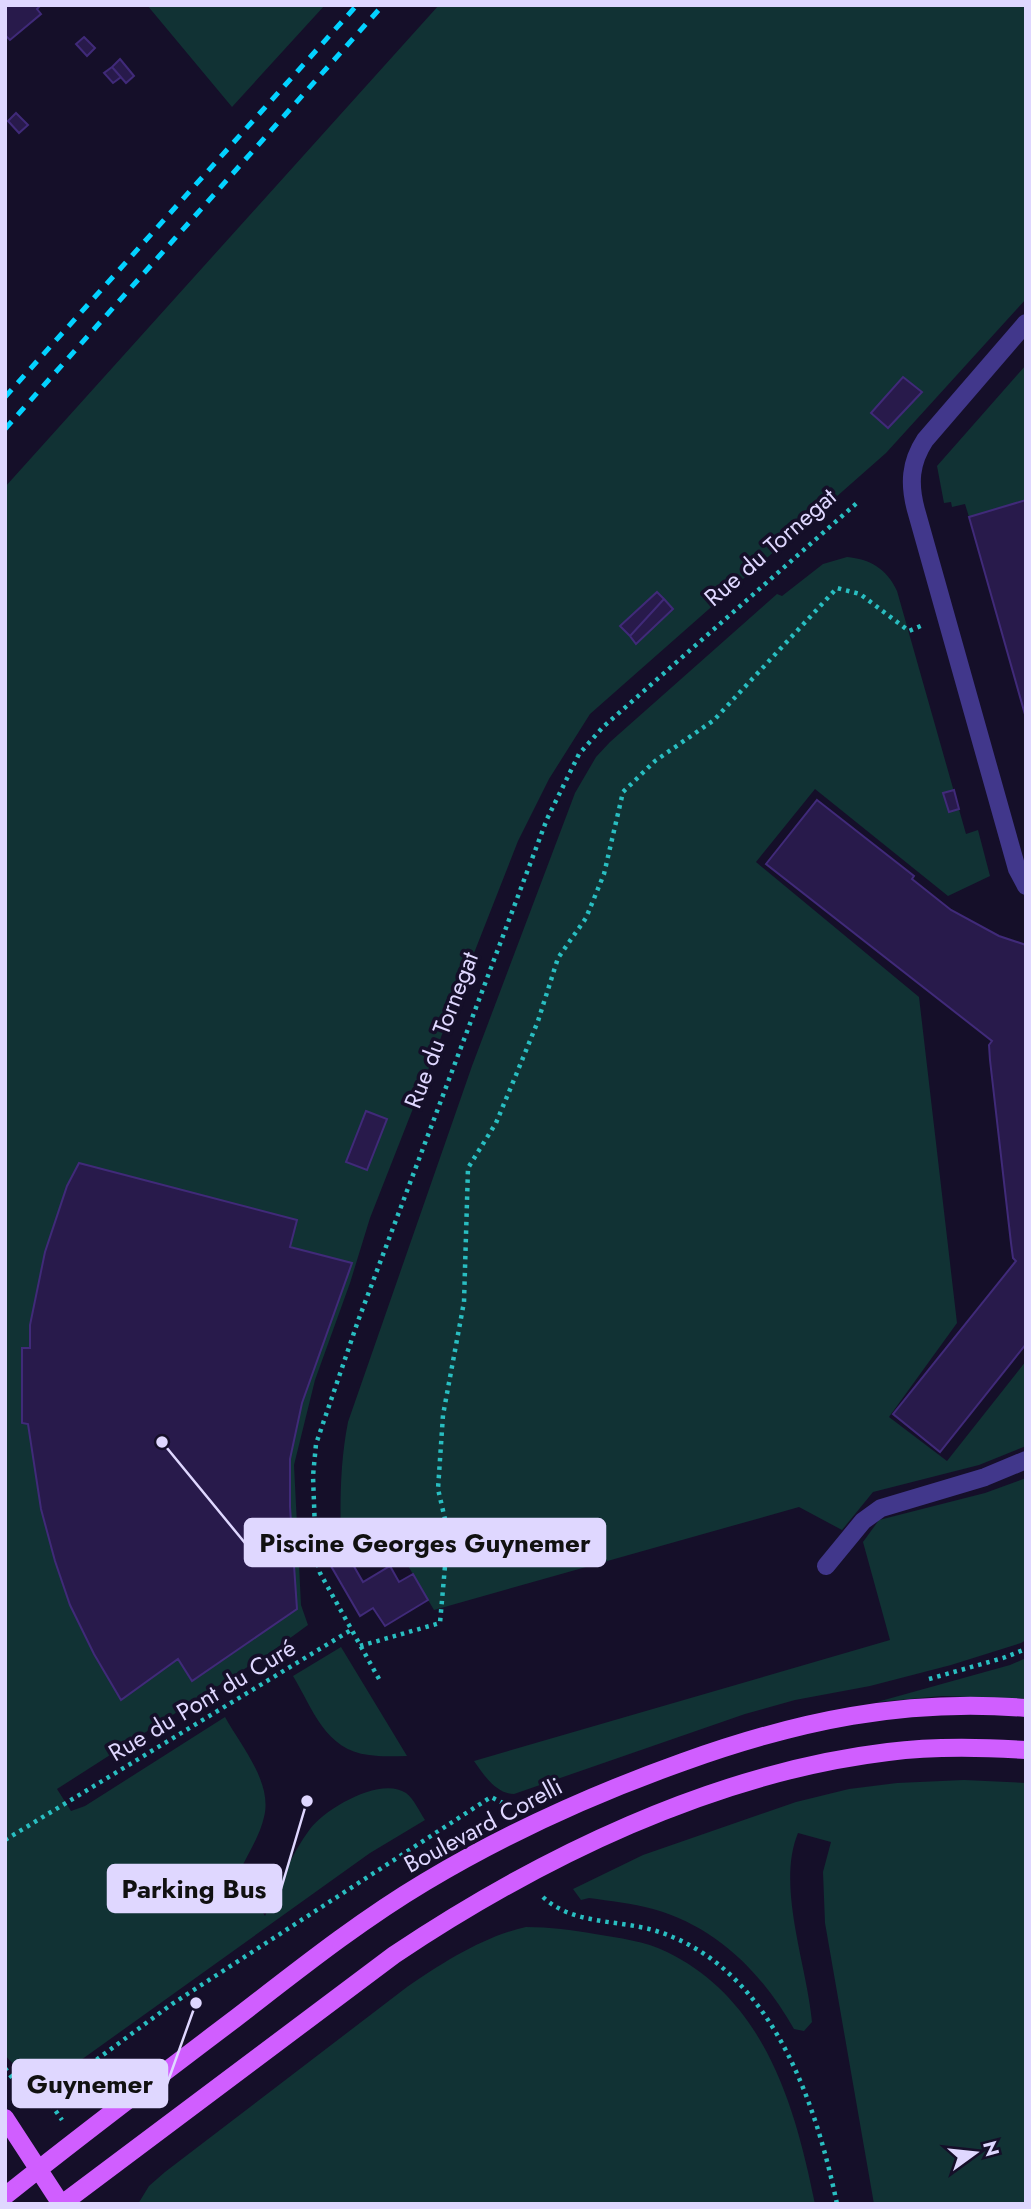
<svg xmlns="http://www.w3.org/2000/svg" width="1031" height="2209" viewBox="0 0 1031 2209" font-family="Jost,sans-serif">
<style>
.green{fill:#113234}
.building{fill:#281a4b;stroke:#402a79;stroke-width:2}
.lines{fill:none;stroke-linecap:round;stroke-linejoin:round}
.path{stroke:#29bec1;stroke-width:4.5;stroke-dasharray:3.5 5;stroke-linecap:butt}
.minor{stroke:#41378b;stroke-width:18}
.major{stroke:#d05eff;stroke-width:18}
.rail{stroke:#03d2ff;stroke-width:5;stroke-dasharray:10 9;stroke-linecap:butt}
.labels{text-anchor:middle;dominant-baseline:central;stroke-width:7;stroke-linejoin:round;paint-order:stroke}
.street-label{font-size:24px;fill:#dfd7ff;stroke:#150f29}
.leader{fill:none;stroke:#dfd7ff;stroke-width:2.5}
.callout-dot{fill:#dfd7ff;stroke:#150f29;stroke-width:2.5}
.callout{fill:#dfd7ff;stroke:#dfd7ff;stroke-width:2.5}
.callout-label{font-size:26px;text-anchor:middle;font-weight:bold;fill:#111}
</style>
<rect width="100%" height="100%" fill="#150f29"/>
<!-- green -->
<path class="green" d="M147,5H325L232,107Z
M439,5H1026V299L886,453L590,714L549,779L518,841L370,1218L350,1283L315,1380L294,1465L301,1605L308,1625L271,1652L57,1789L71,1811L85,1806L225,1717C241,1746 273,1783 264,1817C260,1836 247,1855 239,1873L265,1916C279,1887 291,1854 310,1829C326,1808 381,1776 406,1793C414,1799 419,1811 425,1820L370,1853L67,2070C44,2080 21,2076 5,2055V487Z
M1026,365V500L969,517L965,504L952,507L951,502L944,503L937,466Z
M847,557C870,559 887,569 897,591L966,834L978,830L990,876L948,896L815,789L756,862L919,997L957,1323L889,1417L947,1461L1026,1361V1446L979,1465L873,1492L842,1530L799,1507L434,1610L381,1520L341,1544C340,1502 340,1463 348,1422L472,1066L575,793L596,757L610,742L777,594L782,596L823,564Z
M1026,1478V1640L1021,1643L951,1665L870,1686L795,1700L745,1714L514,1794C496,1794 483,1774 474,1761L890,1640L863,1542L879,1520L985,1493Z
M341,1647L407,1756C395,1756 381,1757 369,1755C325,1750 313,1709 293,1676Z
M1026,1658V1699L942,1696L877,1702L1010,1665Z
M964,1780L1026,1783V2204H874L825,1923L823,1872L831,1842L798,1833C776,1886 807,1965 812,2022L804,2031L794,2029C762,1973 717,1927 653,1909C632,1903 610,1901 589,1898L581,1900L573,1889L643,1855L796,1802L849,1789L897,1783Z
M526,1927C550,1927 572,1930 595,1934C619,1938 645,1941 667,1952C765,2000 795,2105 815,2204H138L149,2186L165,2172L407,1987C442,1963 484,1936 526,1927Z"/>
<!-- building -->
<path class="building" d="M5,5H41L37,9L41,14L10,40L5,35Z
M84,37L95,48L87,56L76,44Z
M120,59L134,76L126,83L112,67Z
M112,67L121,77L113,83L104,73Z
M16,113L28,125L19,133L8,121Z
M903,377L922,392L888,428L871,413Z
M1026,500V718L969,517Z
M657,592L664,599L630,636L620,626Z
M664,599L673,609L636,644L630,636Z
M954,790L959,809L949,812L943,793Z
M817,800L914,876L912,879L951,910L999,936L1026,945V1344L940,1452L893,1414L1016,1261L1013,1258L1011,1243L990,1060L989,1045L992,1041L766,864Z
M366,1111L387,1119L367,1170L346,1162Z
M79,1163L297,1220L290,1247L352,1263L302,1403L290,1459V1507L297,1609L192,1681L178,1659L121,1700L94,1654L70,1605L55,1561L41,1509L28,1424L22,1423V1348H30V1325L45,1252L67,1186Z
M348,1556L363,1582L390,1566L399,1582L413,1574L428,1600L385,1626L373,1608L360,1616L331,1566Z"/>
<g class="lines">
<!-- path -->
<path class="path" d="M360,1646L440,1623L448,1532L438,1489L443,1415L464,1302L468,1168L496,1123L516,1075L538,1021L558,958L586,918L604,874L623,792L655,761L714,720L837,588L860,594L909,631L923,625
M379,1679L320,1573L316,1557L313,1476L316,1444L358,1321L547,819L579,754L603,727L858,502
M929,1679L1003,1658L1026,1649
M5,1840L351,1630
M543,1897C571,1924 617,1920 653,1930C769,1964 815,2098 837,2204
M5,2068L27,2098L46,2097L172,2004L491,1797L503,1803H512
M46,2097L62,2120"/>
<!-- minor -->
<path class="minor" d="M1026,323L925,440C910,463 909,484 916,510L1017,869L1026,886
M826,1566L863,1521L881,1508L985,1477L1026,1460"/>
<!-- major -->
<path class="major" d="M5,2118L61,2204
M5,2196C81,2135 158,2077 236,2018C297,1971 358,1922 425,1882C507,1833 593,1794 683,1762C797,1721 905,1698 1026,1708
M62,2204L394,1955C539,1858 713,1773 888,1752C934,1746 980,1747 1026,1750"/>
<!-- rail -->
<path class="rail" d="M5,397L357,5
M5,429L383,5"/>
</g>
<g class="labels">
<!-- street labels -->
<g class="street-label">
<text transform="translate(770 547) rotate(-41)">Rue du Tornegat</text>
<text transform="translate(441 1030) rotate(-69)">Rue du Tornegat</text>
<text transform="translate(202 1700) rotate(-31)">Rue du Pont du Curé</text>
<text transform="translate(483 1825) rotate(-28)">Boulevard Corelli</text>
</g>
</g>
<!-- callouts -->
<path class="leader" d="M162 1442L245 1543M307 1801L281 1889M196 2003L167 2084"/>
<g class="callout-dot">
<circle cx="162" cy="1442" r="7"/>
<circle cx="307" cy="1801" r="7"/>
<circle cx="196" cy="2003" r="7"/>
</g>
<g class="callout">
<rect x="245" y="1519" width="360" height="47" rx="7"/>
<rect x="108" y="1865" width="173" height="47" rx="7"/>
<rect x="13" y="2060" width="154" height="47" rx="7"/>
</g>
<g class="callout-label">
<text x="425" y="1552">Piscine Georges Guynemer</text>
<text x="194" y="1898">Parking Bus</text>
<text x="90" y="2093">Guynemer</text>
</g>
<!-- border -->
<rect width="1031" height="2209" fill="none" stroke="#dfd7ff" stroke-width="14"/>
<!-- north arrow -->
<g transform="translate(975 2153) rotate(75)" stroke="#150f29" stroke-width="5" paint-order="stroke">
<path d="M0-5L12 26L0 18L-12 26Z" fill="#dfd7ff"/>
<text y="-10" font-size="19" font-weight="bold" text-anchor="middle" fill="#dfd7ff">N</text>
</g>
</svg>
